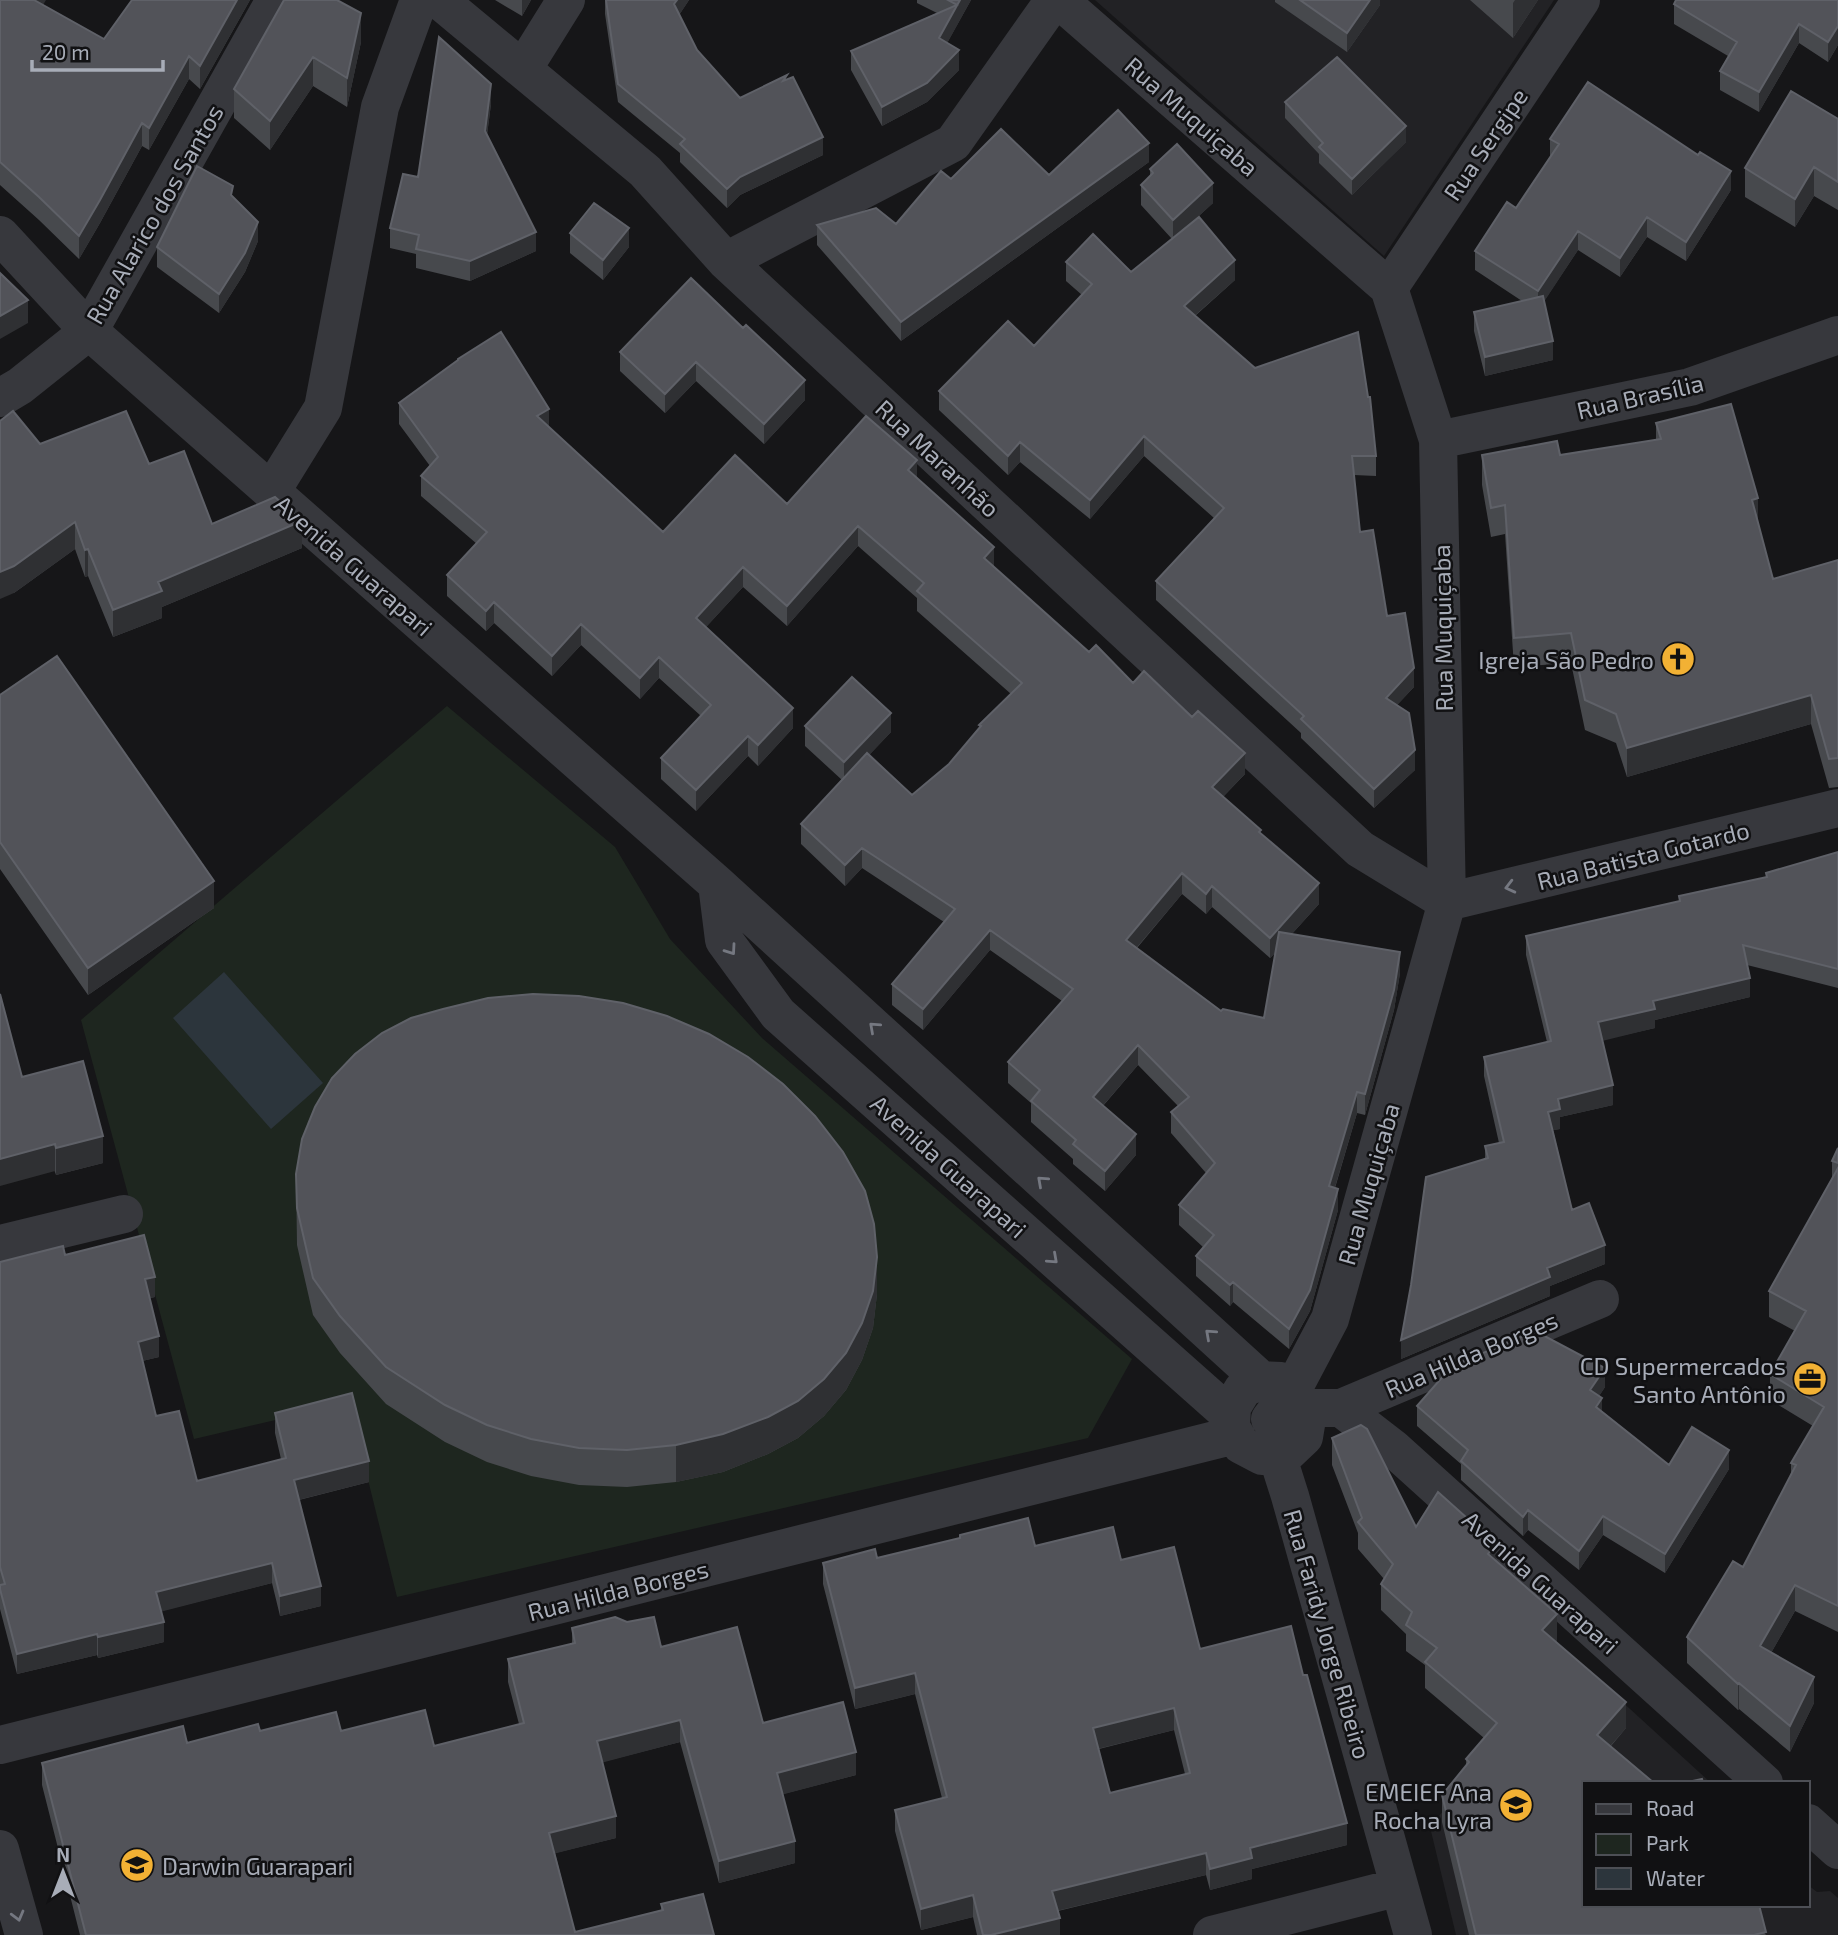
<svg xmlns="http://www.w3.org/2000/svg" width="1838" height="1935" viewBox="0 0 1838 1935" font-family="'Exo 2',sans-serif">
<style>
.built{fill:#222225}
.green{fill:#1e261f}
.water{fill:#2c353c}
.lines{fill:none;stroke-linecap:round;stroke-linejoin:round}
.minor{stroke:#37383d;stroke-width:38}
.wall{fill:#47494d;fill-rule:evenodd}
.shaded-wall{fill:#2f3033}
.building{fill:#525359;stroke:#5f6168;stroke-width:2;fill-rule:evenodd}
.oneway{stroke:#757881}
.labels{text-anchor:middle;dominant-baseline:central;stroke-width:5;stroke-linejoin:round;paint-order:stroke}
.street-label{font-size:24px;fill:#a8adb8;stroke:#111113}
.poi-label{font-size:24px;fill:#a8adb8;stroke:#111113;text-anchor:end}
</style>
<rect width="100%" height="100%" fill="#161618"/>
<!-- built -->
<path class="built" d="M1095,0H1554L1384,256Z
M1571,1655L1711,1783H1584V1905H1808V1885L1817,1892L1830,1891L1838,1898V1935H1456L1430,1827Z"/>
<!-- green -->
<path class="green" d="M447,706L615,847L670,939L762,1038L1132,1359L1088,1438L397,1597L349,1403L194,1439L81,1020Z"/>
<!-- water -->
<path class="water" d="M224,972L323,1083L271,1129L173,1018Z"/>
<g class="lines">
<!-- minor -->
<path class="minor" d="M439,0L645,171L726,261L1360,849L1447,902L1838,808
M1059,0L1389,288L1438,440L1447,902L1330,1319L1293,1389
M523,69L566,0
M0,235L89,331L717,884L1261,1380
M726,261L953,143L1054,0
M1389,288L1581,0
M0,398L20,386L89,331L275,0
M1438,440L1690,387L1838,335
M271,492L323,408L380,107L419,0
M717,884L724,940L778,1014L1231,1416
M0,1244L124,1214
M1261,1380L1281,1381L1293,1389L1270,1419L1306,1408L1308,1413L1304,1437L1286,1454L1262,1456L1241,1445L1231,1427L1232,1407L1243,1389Z
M1306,1408H1341L1394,1449L1764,1783
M1341,1408L1600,1299
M1277,1455L1290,1496L1413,1935
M0,1745L1235,1435
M1808,1823L1838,1850
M0,1849L24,1935
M1212,1935L1399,1887"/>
</g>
<!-- wall -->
<path class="wall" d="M0,0L43,5L104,39L132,0H250L200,89L189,79L149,150L142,146L100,223L79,259L39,220L0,185Z
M284,0L361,42L347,107L313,86L270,150L234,118V89Z
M495,0H531L522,16Z
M605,0H689L679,15L697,50L740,98L787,80L823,155L740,195L727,208L680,162V153L618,102L605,14Z
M917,0H971L947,43L959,70L927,102L882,126L851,70V51L937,13L917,3Z
M1275,0H1380V5L1347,52L1275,2Z
M1470,0H1538L1513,38Z
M1838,0V45L1828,62L1799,43L1759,112L1720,90V71L1728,56L1674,24V4Z
M1285,102L1406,142L1352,195L1319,163V154L1285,118Z
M491,104L487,135L536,251L470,281L416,268V254L390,248V228L418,177Z
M1838,119V210L1814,196L1795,227L1745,197V168Z
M1550,139L1731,190L1686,261L1647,237L1620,277L1578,250L1544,301L1553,360L1485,376L1474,331V312L1522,301L1475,270V251L1516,208L1550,157Z
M1149,162L901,341L817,245V225L896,224L951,179L1049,175Z
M1150,169L1213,203L1190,224L1235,280L1195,316L1255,368L1376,456V476L1354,475L1360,532L1387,616L1414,687L1397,705L1415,770L1374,808L1301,738V733L1156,600V581L1214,518L1144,456L1090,519L1020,462L1008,475L939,410V391L1034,346L1082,295L1066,281V262L1131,272L1172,239L1141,205V185L1150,176Z
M233,197L258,241L245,272L219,313L157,267V247Z
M570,233L629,247L603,280L570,253Z
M691,278L805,400L764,444L696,381L665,413L620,371V352Z
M458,359L549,428L663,532L787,504L917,478L994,567L1089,652L1133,683L1245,774L1223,797L1261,834L1319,904L1291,935L1400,973L1394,1010L1365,1115L1357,1113L1335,1188L1338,1210L1310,1311L1289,1349L1233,1302L1230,1306L1196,1276V1256L1203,1247L1179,1225V1205L1206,1173L1171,1133V1112L1178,1106L1138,1065L1103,1106L1136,1155L1105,1191L1073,1164V1159L1031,1122V1103L1008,1083V1062L1062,1001L990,950L923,1030L892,1005V984L944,922L862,868L845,886L801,844V824L842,780L805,746V726L891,732L869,755L912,795L949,764L979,728V725L1011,694L917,611V598L858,546L787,626L743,587L706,627L793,728L758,766L748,756L696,811L661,779V758L701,716L659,678L640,699L581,645L552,676L494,623L486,631L447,596V575L477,544L421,496V476L430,466L399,424V403L458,361ZM1182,894L1206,914L1212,907L1270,958L1275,953L1264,1018L1221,1011L1137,948Z
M1656,423L1758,523L1773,579L1838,560V787L1829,788L1811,724L1627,777L1616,743L1585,730L1571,663L1514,667L1505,534L1491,537L1482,485V455H1560L1656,440Z
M40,444L149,464L212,524L302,548L162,607V618L113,637L88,576L85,577L75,549L14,593Z
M0,695L214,908L88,995L0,869Z
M1838,852V988L1747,965L1750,997L1655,1020V1028L1602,1040L1613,1105L1560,1117V1129L1553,1130L1572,1210L1605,1264L1550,1286V1296L1401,1359L1485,1158V1146L1499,1143L1484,1076V1057L1547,1042L1526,955V936L1679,901V896L1766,877V873Z
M22,1077L103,1163L56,1175Z
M1838,1148V1632L1795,1611L1771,1653L1814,1703L1790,1752L1739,1709L1738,1710L1687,1663V1637L1743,1567L1791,1474V1463L1813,1426L1770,1400V1374L1795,1331L1769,1317V1291L1832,1178V1161Z
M296,1174L877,1294L873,1328L862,1360L846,1390L824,1416L798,1438L768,1454L723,1472L676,1482L627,1487L579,1485L531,1476L487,1462L445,1442L386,1404L340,1353L313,1315L297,1245Z
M65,1255L155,1297L150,1298L159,1357L142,1361L156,1416L197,1481L281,1459L275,1433V1413L369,1482L299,1500L321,1606L280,1616L272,1583L161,1611L164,1642L98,1658L97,1655L17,1674L0,1609V1262Z
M1605,1387L1599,1396L1602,1411L1669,1465L1729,1469L1665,1573L1603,1535L1579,1570L1528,1530L1523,1536L1461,1480V1464L1417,1426V1406Z
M1332,1438L1416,1527L1496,1561L1557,1640L1556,1641L1626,1728L1611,1746L1766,1935H1469L1442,1822V1795L1466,1766V1759L1484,1738L1425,1688V1665L1406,1651V1634L1381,1610V1584L1384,1579L1358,1549V1533L1332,1465Z
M960,1535L1121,1560L1200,1649L1347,1845L1252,1869V1879L1210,1890L1206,1875L1058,1911L1060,1935H977L973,1917L921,1930L895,1831V1810L942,1798L915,1694L855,1709L823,1584V1563L877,1558L960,1538ZM1174,1730L1185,1774L1110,1793L1099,1749Z
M572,1628L661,1647L763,1723L856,1775L783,1794L795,1863L719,1883L680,1742L602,1762L616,1838L555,1853L575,1932L661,1910V1904L714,1935H80L42,1785V1763L187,1743L260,1731H341L434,1746L519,1724L508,1682V1659L572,1644Z"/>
<!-- shaded-wall -->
<path class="shaded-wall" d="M33,0H46L33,22Z
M237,0H250L200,89V66Z
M522,0H531L522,16Z
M677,0H689L674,23V4Z
M960,0H971L939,58V38Z
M1370,0H1380V5L1347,52V33Z
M1515,0H1538L1513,38V3Z
M361,13V42L347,107V78Z
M1799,24V43L1759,112V92Z
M1838,26V45L1828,62V42Z
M959,50V70L927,102L882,126V107Z
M189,56V79L149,150V128Z
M313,57V86L270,150V121Z
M491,84V104L485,150V131Z
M142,123V146L100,223L79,259V236Z
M1406,126V142L1352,195V179Z
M823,137V155L740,195L727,208V189L740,177Z
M1149,143V162L901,341V322Z
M1814,167V196L1795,227V199Z
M1731,171V190L1686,261V242Z
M1213,183V203L1173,240V220Z
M1647,217V237L1620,277V258Z
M258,222V241L245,272L219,313V294Z
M629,228V247L603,280V260Z
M1578,231V250L1538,311V291Z
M536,232V251L470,281V261Z
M1235,260V280L1184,325V306Z
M28,300V323L0,339V316Z
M1553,341V360L1485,376V357Z
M696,362V381L665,413V394Z
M805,380V400L764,444V424Z
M549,409V429L537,416Z
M1144,436V456L1090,519V500Z
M1020,442V462L1008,475V456Z
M917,460V481L908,470Z
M1758,498V527L1752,500Z
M302,521V548L162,607V618L113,637V610L158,582Z
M75,522V549L14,593L0,599V572Z
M858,526V546L787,626V606Z
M994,547V567L984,558Z
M88,549V576L85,577V550Z
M743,567V587L696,638V618Z
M494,602V623L486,631V611Z
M581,624V645L552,676V656Z
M659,657V678L640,699V678Z
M1414,668V687L1386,717V698Z
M1811,695V724L1627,777V748Z
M793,708V728L758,766V745Z
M891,713V732L844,782V762Z
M748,736V756L696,811V790Z
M1415,750V770L1374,808V789Z
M1245,753V774L1212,808V787Z
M862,848V868L845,886V865Z
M1182,873V894L1126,960V940Z
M214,881V908L88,995V968Z
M1319,883V904L1270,958V938Z
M1212,886V907L1206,914V894Z
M990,930V950L923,1030V1009Z
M1400,952V973L1394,1010L1365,1115V1094Z
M1750,978V997L1655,1020V1028L1598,1042V1022L1653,1001Z
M1138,1045V1065L1093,1117V1097Z
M1613,1085V1105L1560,1117V1129L1548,1131V1112L1558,1099Z
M1357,1092V1113L1329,1207V1186Z
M1136,1134V1155L1105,1191V1171Z
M103,1136V1163L56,1175V1148Z
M55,1144V1171L0,1186V1159Z
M1338,1189V1210L1310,1311L1289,1349V1329Z
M1605,1245V1264L1550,1286V1296L1401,1359V1340L1547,1268Z
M877,1257V1294L873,1328L862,1360L846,1390L824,1416L798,1438L768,1454L723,1472L676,1482V1445Z
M155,1277V1297L145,1299V1279Z
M1233,1282V1302L1230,1306V1285Z
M159,1336V1357L138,1362V1342Z
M1605,1368V1387L1590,1410V1390Z
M1602,1398V1418L1596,1407Z
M1729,1450V1469L1665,1573V1554Z
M369,1461V1482L294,1501V1480Z
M1528,1510V1530L1523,1536V1517Z
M1603,1516V1535L1579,1570V1551Z
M1496,1544V1570L1488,1554Z
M272,1563V1583L156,1613V1592Z
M1795,1585V1611L1760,1672V1646Z
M321,1586V1606L280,1616V1596Z
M1557,1614V1640L1542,1657V1630Z
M164,1622V1642L98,1658V1637Z
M97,1634V1655L17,1674V1654Z
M915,1673V1694L855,1709V1688Z
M1814,1677V1703L1790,1752V1726Z
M1739,1683V1709L1738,1710V1684Z
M1626,1702V1728L1597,1761V1735Z
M1174,1708V1730L1093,1750V1728Z
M680,1720V1742L597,1764V1741Z
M856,1752V1775L777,1796V1773Z
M616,1816V1838L549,1855V1833Z
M1347,1823V1845L1252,1869V1879L1210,1890V1869L1250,1848Z
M795,1841V1863L719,1883V1861Z
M1206,1853V1875L1052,1912V1891Z
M973,1895V1917L921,1930V1909Z
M1060,1918V1935H991Z"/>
<!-- building -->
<path class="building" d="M0,0H34L104,39L132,0H237L200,66L189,56L149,128L142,123L100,200L79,236L39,197L0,162Z
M284,0H337L361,13L347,78L313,57L270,121L234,89Z
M606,0H677L674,4L697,50L740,98L787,75L783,81L793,77L823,137L740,177L727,189L680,144L685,139L618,84Z
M948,0H960L939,38L959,50L927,83L882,107L851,51L957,5Z
M1300,0H1370L1347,33Z
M1676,0H1838V26L1828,42L1799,24L1759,92L1720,71L1737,42L1674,4Z
M439,37L491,84L485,131L536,232L470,261L416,249L419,235L390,228L403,174L418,177Z
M1337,57L1406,126L1352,179L1319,147L1323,143L1285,102Z
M1588,82L1698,155L1700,152L1731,171L1686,242L1647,217L1620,258L1578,231L1538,291L1475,251L1507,202L1516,208L1559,144L1550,139Z
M1791,91L1838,119V182L1814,167L1795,199L1745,168Z
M1118,110L1149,143L901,322L817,225L876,208L896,224L941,171L951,179L1001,129L1049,175Z
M1177,144L1213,183L1173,220L1141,185L1153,173L1150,169Z
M197,166L233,186L231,195L258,222L245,253L219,294L157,247Z
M594,203L629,228L603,260L570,233Z
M1199,217L1235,260L1184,306L1255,368L1358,332L1368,397H1370L1376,456H1352L1360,532L1373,530L1387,616L1405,613L1414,668L1386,698L1409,713L1415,750L1374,789L1301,719L1304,716L1156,581L1224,508L1144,436L1090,500L1020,442L1008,456L939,391L1008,321L1034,346L1092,284L1066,262L1093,234L1131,272Z
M0,273L28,300L0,316Z
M691,278L743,328L746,325L805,380L764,424L696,362L665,394L620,352Z
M1543,296L1553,341L1485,357L1474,312Z
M501,332L549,409L537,416L663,532L735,455L787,504L866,416L917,460L908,470L994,547L984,558L1089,652L1096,645L1133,683L1144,671L1192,717L1198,711L1245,753L1212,787L1261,830L1259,832L1319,883L1270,938L1212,886L1206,894L1182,873L1126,940L1221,1011L1223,1009L1264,1018L1279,932L1400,952L1394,990L1365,1094L1357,1092L1329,1186L1338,1189L1310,1290L1289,1329L1233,1282L1230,1285L1196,1256L1214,1235L1179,1205L1215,1163L1171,1112L1189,1097L1138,1045L1093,1097L1136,1134L1105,1171L1073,1144L1076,1140L1031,1101L1040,1090L1008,1062L1073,989L990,930L923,1009L892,984L955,909L862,848L845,865L801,824L867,753L912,795L949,764L981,726L979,725L1022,683L917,591L924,583L858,526L787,606L743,567L696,618L793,708L758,745L748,736L696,790L661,758L711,705L659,657L640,678L581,624L552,656L494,602L486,611L447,575L487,532L421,476L438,457L399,403L458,360V359Z
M1731,404L1758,498L1752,500L1773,579L1838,560V758L1829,759L1811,695L1627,748L1616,714L1585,700L1571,633L1514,638L1505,505L1491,508L1482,455L1557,441L1560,455L1661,439L1656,423Z
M13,411L40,444L126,411L149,464L184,451L212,524L275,497L302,521L158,582L162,591L113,610L88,549L85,550L75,522L14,566L0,572V421Z
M57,656L214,881L88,968L0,842V695Z
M852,677L891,713L844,762L805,726Z
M1838,852V969L1743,945L1750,978L1653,1001L1655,1009L1598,1022L1613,1085L1558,1099L1560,1109L1548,1112L1572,1210L1589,1203L1605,1245L1547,1268L1550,1277L1401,1340L1411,1285L1426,1177L1488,1158L1485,1146L1504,1142L1484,1057L1551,1041L1526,936L1680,901L1679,896L1767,877L1766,873Z
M0,994L22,1077L83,1061L103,1136L56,1148L55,1144L0,1159Z
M533,994L579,996L623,1003L667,1016L709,1034L748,1057L783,1084L815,1116L843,1152L865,1191L874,1224L877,1257L873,1291L862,1323L846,1353L824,1379L798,1401L768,1417L723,1434L676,1445L627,1450L579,1448L531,1439L487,1425L445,1405L386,1367L340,1316L313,1278L297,1208L296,1174L302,1139L315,1107L332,1078L355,1054L382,1033L411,1018L443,1009L488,998Z
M1838,1148V1163L1832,1161Z
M1838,1168V1606L1795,1585L1760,1646L1814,1677L1790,1726L1739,1683L1738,1684L1687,1637L1733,1561L1743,1567L1796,1465L1791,1463L1824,1407L1770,1374L1806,1311L1769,1291Z
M144,1235L155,1277L145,1279L159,1336L138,1342L156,1416L179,1411L197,1481L286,1458L275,1413L352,1393L369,1461L294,1480L321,1586L280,1596L272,1563L156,1592L164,1622L98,1637L97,1634L17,1654L0,1589V1585L5,1584L0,1567V1262L63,1246L65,1255Z
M1535,1331L1605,1368L1590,1390L1602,1398L1596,1407L1669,1465L1692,1427L1729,1450L1665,1554L1603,1516L1579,1551L1528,1510L1523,1517L1461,1461L1468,1450L1417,1406L1452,1366Z
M1361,1425L1367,1429L1416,1527L1438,1492L1496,1544L1488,1554L1557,1614L1542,1630L1626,1702L1597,1735L1654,1783H1584V1905H1759L1766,1932L1754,1935H1476L1442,1795L1469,1762L1466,1759L1497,1723L1425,1662L1437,1648L1406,1625L1412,1612L1381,1584L1393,1564L1358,1522L1362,1518L1332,1438Z
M1028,1518L1035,1546L1113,1527L1121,1560L1174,1547L1200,1649L1291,1626L1303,1675H1307L1347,1823L1250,1848L1252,1858L1210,1869L1206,1853L1052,1891L1060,1918L991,1935H983L973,1895L921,1909L895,1810L947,1797L915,1673L855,1688L823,1563L875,1549L877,1558L960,1538V1535ZM1174,1708L1190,1773L1110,1793L1093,1728Z
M615,1617L627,1622L654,1617L661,1647L737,1627L763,1723L843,1702L856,1752L777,1773L795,1841L719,1861L680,1720L597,1741L616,1816L549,1833L575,1932L663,1910L661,1904L703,1894L714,1935H86L42,1763L183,1726L187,1743L258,1724L260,1731L336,1712L341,1731L425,1710L434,1746L524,1723L508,1659L575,1643L572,1628Z
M1702,1779L1703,1783H1683Z"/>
<!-- one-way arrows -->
<defs><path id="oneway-chevron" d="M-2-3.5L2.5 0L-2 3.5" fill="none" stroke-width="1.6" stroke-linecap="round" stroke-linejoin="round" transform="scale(1.75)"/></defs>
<g class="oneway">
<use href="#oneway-chevron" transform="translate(1510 887) rotate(166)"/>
<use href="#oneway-chevron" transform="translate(731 950) rotate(55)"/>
<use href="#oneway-chevron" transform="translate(874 1027) rotate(-138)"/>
<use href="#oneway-chevron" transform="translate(1042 1181) rotate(-138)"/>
<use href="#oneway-chevron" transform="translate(1053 1259) rotate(42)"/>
<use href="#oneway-chevron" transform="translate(1210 1334) rotate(-138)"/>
<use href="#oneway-chevron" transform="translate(18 1916) rotate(75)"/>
</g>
<!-- icons -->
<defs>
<g id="church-disc" transform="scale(1.75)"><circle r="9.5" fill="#f2b134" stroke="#111113"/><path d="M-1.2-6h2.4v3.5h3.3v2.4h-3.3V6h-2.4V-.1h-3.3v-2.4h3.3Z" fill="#111"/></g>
<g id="office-disc" transform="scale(1.75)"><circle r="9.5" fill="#f2b134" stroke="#111113"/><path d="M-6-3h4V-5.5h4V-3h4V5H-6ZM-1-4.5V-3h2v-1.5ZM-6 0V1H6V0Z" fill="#111"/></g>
<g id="school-disc" transform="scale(1.75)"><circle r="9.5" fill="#f2b134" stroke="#111113"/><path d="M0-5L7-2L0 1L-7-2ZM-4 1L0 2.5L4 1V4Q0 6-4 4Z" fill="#111"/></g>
<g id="university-disc" transform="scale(1.75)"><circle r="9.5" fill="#f2b134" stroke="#111113"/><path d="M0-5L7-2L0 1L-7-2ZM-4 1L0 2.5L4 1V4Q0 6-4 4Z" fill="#111"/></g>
</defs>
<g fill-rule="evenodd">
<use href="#church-disc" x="1678" y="659"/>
<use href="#office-disc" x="1810" y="1379"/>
<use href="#school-disc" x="1516" y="1805"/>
<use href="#university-disc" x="137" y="1865"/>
</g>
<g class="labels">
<!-- street labels -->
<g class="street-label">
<text transform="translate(1192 116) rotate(41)">Rua Muquiçaba</text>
<text transform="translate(1485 144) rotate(-56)">Rua Sergipe</text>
<text transform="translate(154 214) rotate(-60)">Rua Alarico dos Santos</text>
<text transform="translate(1640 396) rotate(-13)">Rua Brasília</text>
<text transform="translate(938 458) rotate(43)">Rua Maranhão</text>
<text transform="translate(354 565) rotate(41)">Avenida Guarapari</text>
<text transform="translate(1442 628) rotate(-91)">Rua Muquiçaba</text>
<text transform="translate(1643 855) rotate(-14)">Rua Batista Gotardo</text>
<text transform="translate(949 1166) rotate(42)">Avenida Guarapari</text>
<text transform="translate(1368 1184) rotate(-74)">Rua Muquiçaba</text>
<text transform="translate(1471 1354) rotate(-23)">Rua Hilda Borges</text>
<text transform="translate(1541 1582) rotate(42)">Avenida Guarapari</text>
<text transform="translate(618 1590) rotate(-14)">Rua Hilda Borges</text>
<text transform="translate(1328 1634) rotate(74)">Rua Faridy Jorge Ribeiro</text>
</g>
<!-- poi labels -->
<g class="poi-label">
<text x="1654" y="659">Igreja São Pedro</text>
<text x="1786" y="1365">CD Supermercados<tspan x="1786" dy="28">Santo Antônio</tspan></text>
<text x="1492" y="1791">EMEIEF Ana<tspan x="1492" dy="28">Rocha Lyra</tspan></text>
<text x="162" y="1865" text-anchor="start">Darwin Guarapari</text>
</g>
</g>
<!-- legend -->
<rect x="1582" y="1781" width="228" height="126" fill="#111113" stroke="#4d4f55" stroke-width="2"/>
<rect x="1596" y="1804" width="35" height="10" fill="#37383d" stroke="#4d4f55" stroke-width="2"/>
<text x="1646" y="1816" font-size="21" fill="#a8adb8">Road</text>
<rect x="1596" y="1834" width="35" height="21" fill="#1e261f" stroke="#4d4f55" stroke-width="2"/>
<text x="1646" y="1851" font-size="21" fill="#a8adb8">Park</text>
<rect x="1596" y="1868" width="35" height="21" fill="#2c353c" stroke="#4d4f55" stroke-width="2"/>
<text x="1646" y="1886" font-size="21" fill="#a8adb8">Water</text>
<!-- north arrow -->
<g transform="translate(63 1872)" stroke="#111113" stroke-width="5" paint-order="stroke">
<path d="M0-5L12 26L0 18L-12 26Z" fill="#a8adb8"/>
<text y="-10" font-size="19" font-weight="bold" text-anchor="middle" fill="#a8adb8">N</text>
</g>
<!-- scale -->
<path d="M32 60v10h131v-10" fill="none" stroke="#a8adb8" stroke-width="3.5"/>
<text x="42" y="60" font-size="21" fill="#a8adb8" stroke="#111113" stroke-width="5" paint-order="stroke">20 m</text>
</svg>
